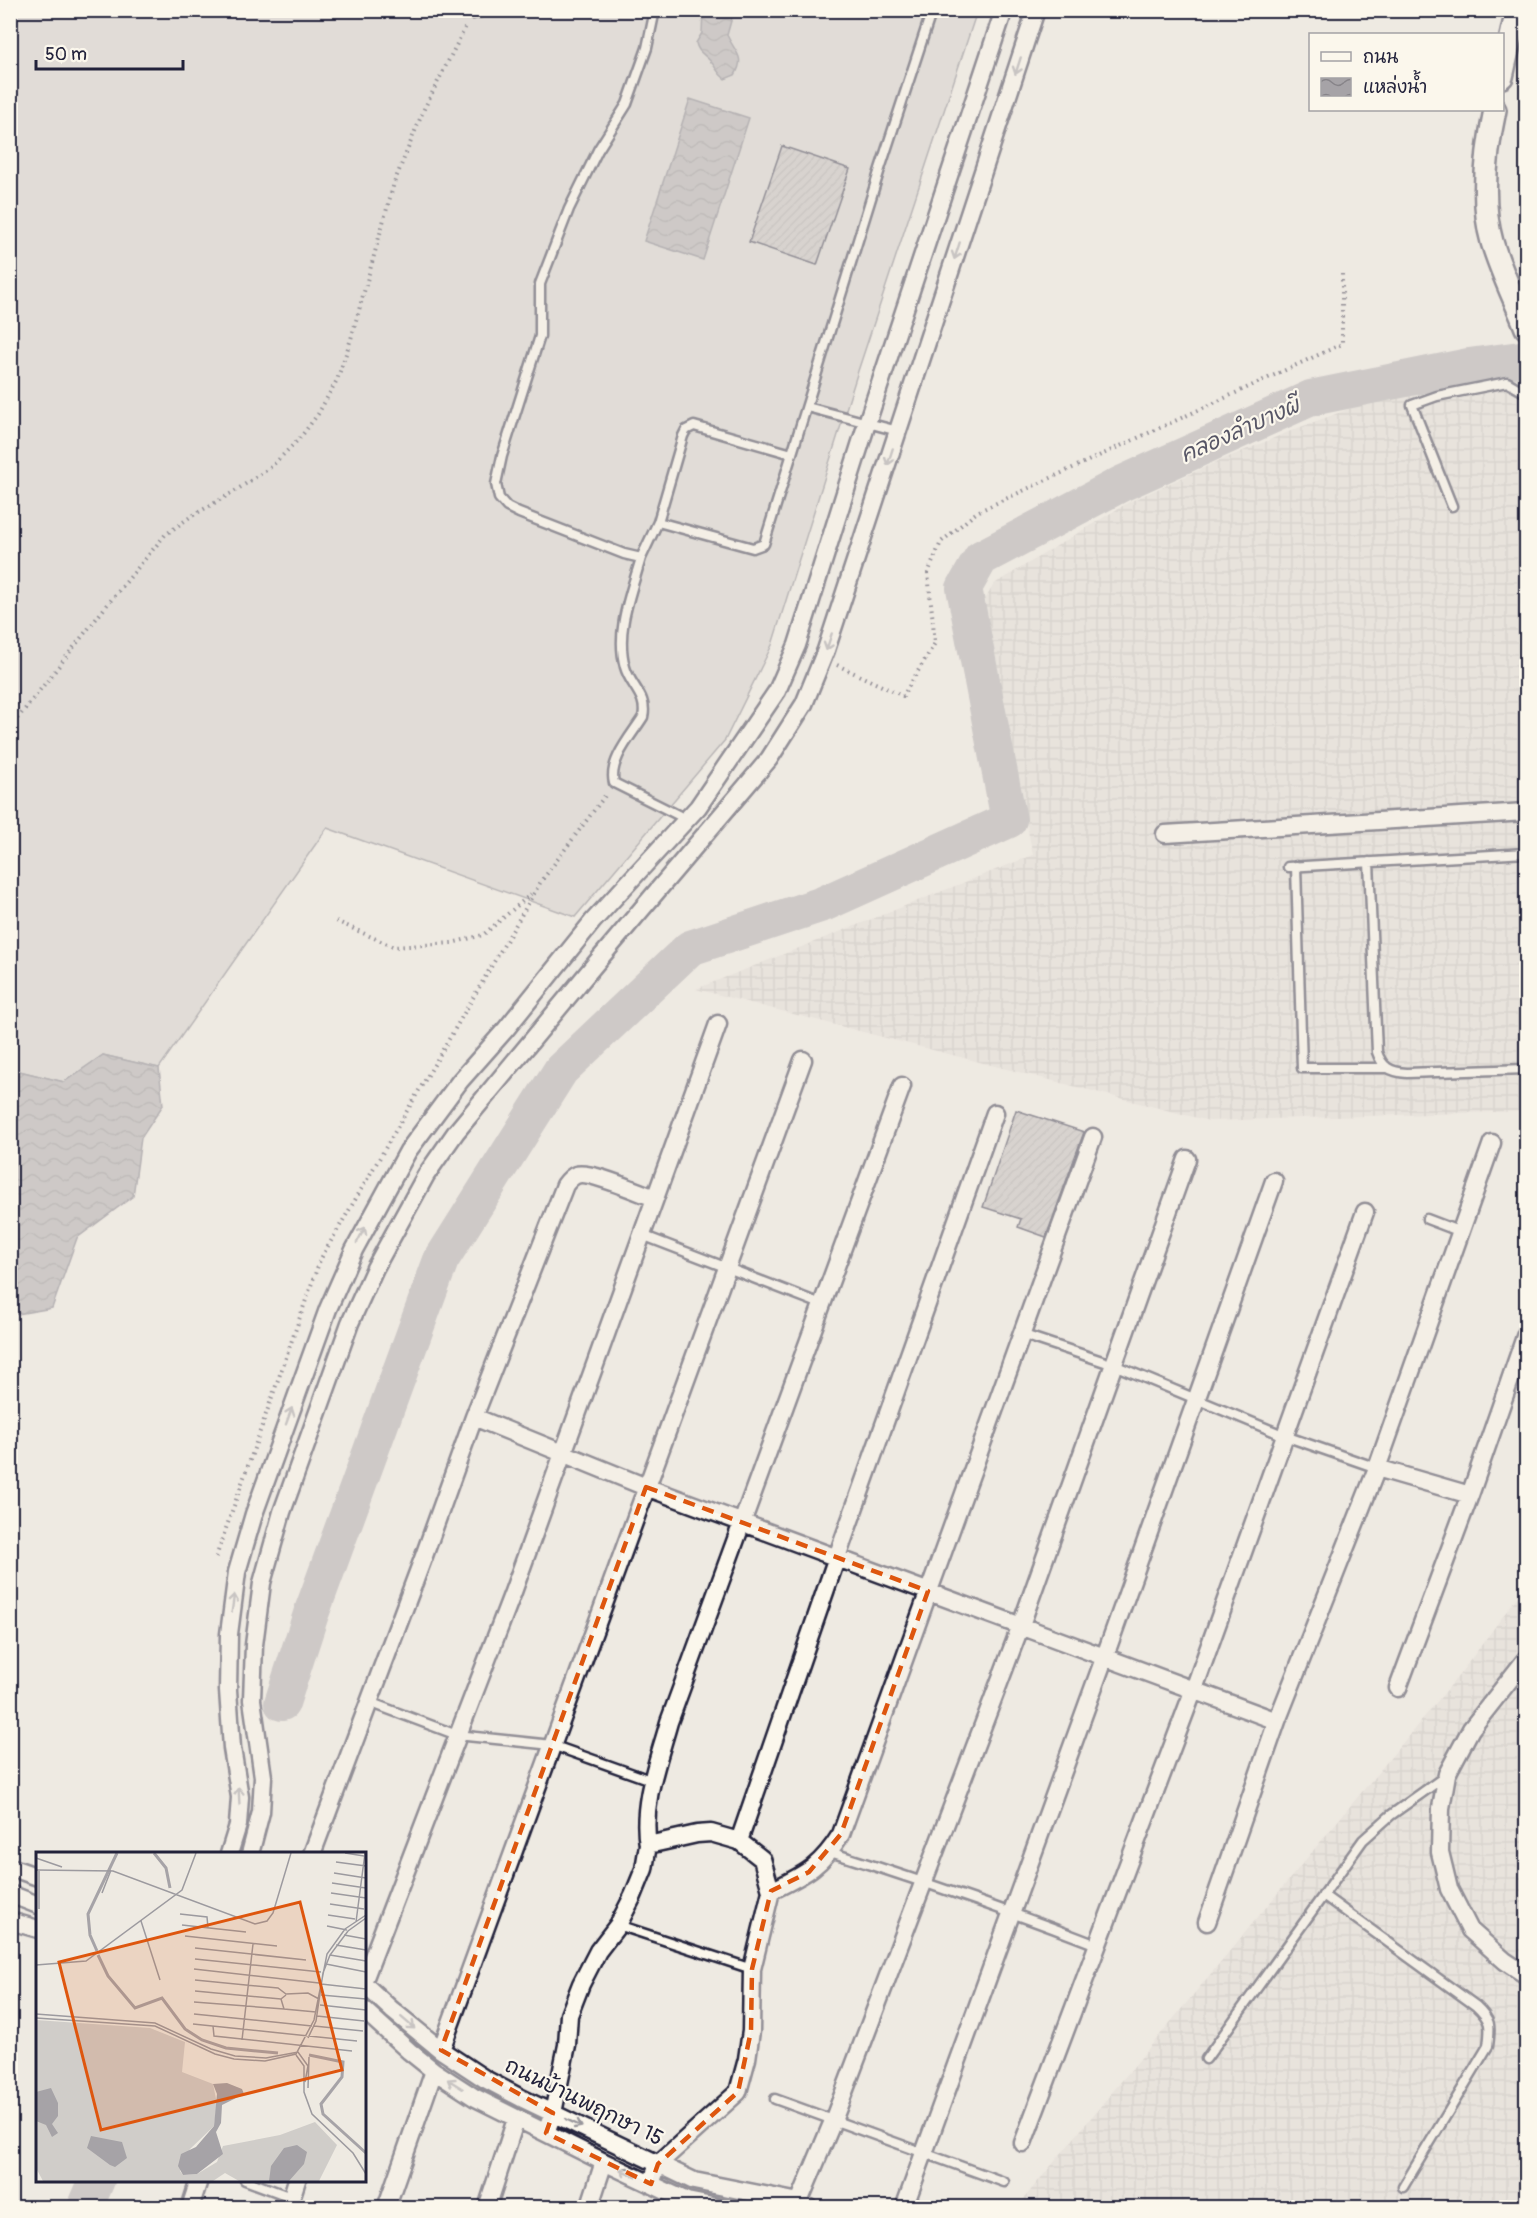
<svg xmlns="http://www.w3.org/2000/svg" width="1537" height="2218" viewBox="0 0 1537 2218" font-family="Pangolin,'Playpen Sans Thai',sans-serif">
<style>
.industrial{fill:url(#industrial-grid)}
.grass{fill:#d0cdc9;stroke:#797882;stroke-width:1.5}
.water{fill:url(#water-waves);stroke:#716f7c;stroke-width:1.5}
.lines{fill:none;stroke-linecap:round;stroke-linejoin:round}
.river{stroke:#a6a3a7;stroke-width:36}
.building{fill:url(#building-hatch);stroke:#22223b;stroke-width:1.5}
.service-casing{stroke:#22223b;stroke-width:13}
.minor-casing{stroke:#22223b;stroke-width:21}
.tertiary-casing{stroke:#22223b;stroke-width:26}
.path{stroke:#22223b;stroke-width:4;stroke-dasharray:1.5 4.5;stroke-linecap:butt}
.service{stroke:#fbf7ec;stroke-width:8}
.minor{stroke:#fbf7ec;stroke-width:16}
.tertiary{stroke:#fbf7ec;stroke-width:21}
.oneway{stroke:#99979c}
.marked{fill:none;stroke:#de560e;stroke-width:4.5;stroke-dasharray:12 8;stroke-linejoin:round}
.labels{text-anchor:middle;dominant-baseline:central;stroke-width:4.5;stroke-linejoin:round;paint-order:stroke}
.street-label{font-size:21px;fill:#22223b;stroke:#fbf7ec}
.water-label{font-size:22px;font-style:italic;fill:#575666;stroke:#fbf7ec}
.inset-river{fill:none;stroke:#a6a3a7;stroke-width:3}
.inset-road{fill:none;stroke:#9c9a9f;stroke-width:1.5}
.view{fill:#de560e;fill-opacity:0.15;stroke:#de560e;stroke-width:3}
.inset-edge{fill:none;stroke:#22223b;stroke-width:3}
</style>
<defs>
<pattern id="industrial-grid" width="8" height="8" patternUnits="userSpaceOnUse" patternTransform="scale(1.5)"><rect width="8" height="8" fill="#dfdbd5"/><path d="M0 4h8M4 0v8" fill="none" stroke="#bfbcb8"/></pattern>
<pattern id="water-waves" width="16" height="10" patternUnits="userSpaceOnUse" patternTransform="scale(1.5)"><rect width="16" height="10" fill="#a6a3a7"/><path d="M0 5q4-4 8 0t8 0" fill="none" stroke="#878489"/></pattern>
<pattern id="building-hatch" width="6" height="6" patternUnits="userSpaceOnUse" patternTransform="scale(1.5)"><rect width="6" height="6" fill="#bcb8b8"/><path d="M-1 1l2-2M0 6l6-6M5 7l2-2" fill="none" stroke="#a19e9f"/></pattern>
</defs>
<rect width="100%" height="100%" fill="#eeeae2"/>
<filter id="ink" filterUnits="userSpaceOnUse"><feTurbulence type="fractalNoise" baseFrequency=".0167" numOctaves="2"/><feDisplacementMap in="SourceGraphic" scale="12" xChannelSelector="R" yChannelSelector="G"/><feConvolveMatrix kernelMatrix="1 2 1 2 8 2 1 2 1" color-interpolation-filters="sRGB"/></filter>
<g filter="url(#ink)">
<!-- industrial -->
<path class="industrial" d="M1526,374V1111L1209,1121L696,989L1033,855L984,615L986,598L994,584L1129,502L1214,463L1298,428L1381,397Z
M1526,1585V2207L1016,2208L1460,1674Z"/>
<!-- grass -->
<path class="grass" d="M11,11H977L858,371L772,645L725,740L575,917L327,828L159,1068L103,1055L64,1082L11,1069Z"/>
<!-- water -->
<path class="water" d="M703,11H730L733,14L727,35C735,53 746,56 735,75L725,79C718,74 717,69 712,63C705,54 698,53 696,43L702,33Z
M690,99L749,118L703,260L644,241Z
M103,1055L159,1068L163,1105L141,1138L133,1196L77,1238L52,1308L11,1315V1069L64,1082Z"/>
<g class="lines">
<!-- river -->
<path class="river" d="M282,1703L311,1614L441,1260L561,1070L690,948L823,904L1009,820L964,588L981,558L1121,484L1311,398L1469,366L1520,359
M85,2208L97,2180"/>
</g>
<!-- building -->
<path class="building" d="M782,146L850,169L817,265L749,242Z
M1016,1110L1084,1132L1046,1237L1018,1227L1021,1219L983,1207Z"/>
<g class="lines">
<!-- service casing -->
<g class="service-casing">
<path id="service" d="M655,10L647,48L627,104L598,150L569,209L540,284V336L502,456L496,484L499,498L507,507L519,513L624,554L641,558L658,522L683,436L686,430L694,426L792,454
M473,14L488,10
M807,407L898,431
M1452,506L1412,405L1437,396L1507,382L1526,393
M658,522L753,548L764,544L880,169L932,10
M641,558C631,593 615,631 625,667C630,686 648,696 643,717C632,735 608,761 614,783L686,819
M1369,862L1377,1052C1382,1067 1390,1072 1407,1073L1526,1069
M1296,866L1302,1068H1387
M1288,867L1526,853
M1427,1219L1461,1232
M642,1235L821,1304
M1021,1334L1114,1365L1285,1436L1377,1468
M369,1702L457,1735L552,1745L653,1781
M830,1852C920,1880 1009,1911 1097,1945
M1323,1895L1476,2006C1491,2020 1491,2025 1488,2046L1403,2187
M618,1925L752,1969
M1206,2059L1363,1840L1391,1815L1447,1775
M775,2099L1004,2182
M245,2180L291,2197"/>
</g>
<!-- minor casing -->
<g class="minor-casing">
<path id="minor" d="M1165,834L1526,812
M474,1417L646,1487L1277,1721
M1377,1468L1470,1495
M1526,1659L1471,1729L1447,1774L1441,1808L1440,1852L1449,1889L1470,1930L1505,1961L1526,1975
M1398,1688L1470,1495L1526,1334
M739,1841L837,1557L995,1113
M648,1845C641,1803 658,1762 669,1722L902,1086
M229,1854L238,1825L240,1797L232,1748L228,1690L229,1634L237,1572L254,1514L328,1309L354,1250L408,1151L460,1081L506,1029L593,921L698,807L777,691L797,645L867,423L1004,10
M250,1854L261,1812L263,1777L252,1700L254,1645L262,1583L282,1512L350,1323L375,1268L426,1175L456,1132L596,963L769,759L804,704L826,650L1036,10
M312,1854L424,1556L474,1417L565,1185C568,1181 571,1177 576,1175C589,1170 640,1193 655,1198
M10,1867L38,1877
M10,1894L38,1905
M10,1921L38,1929
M1207,1922L1277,1721L1377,1468L1492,1143
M364,1980L513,1592L718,1024
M364,1984L392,2010L441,2050L485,2079L521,2098L694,2181L799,2202L810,2208
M364,2010L409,2051L434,2071L474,2097L604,2162L687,2201L722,2208
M441,2050L803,1060
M546,2133L553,2113L567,2045L569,2015L581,1984L598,1951L618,1925L633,1896L644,1869L648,1845L697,1834L711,1833L739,1841L762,1859L771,1891
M1023,2143L1194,1689L1365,1212
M651,2184L658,2164L738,2092L747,2059L751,2031L752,1969L771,1891C805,1874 820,1868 841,1834L1093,1137
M799,2202L833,2121L1021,1625L1187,1159
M190,2208L199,2180
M288,2208L297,2180
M386,2208L434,2071
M487,2208L516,2119
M589,2208L604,2162
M904,2208L1105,1656L1274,1181"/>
</g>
<!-- tertiary casing -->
<g class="tertiary-casing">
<path id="tertiary" d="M1502,77L1517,10
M1495,110C1486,152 1480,200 1492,242C1501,272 1515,300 1526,328"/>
</g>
<!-- path -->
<path class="path" d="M837,665L903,696L935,643L928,573L941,542L977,512L1342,344V274
M10,728L107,605L165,535L190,517L232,493L271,467L300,438L318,414L337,380L351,339L394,183L424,109L467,24
M543,879L607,793
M336,921L394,947L452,943L483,935L531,894
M216,1557L320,1260L543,878"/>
<!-- service -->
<use href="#service" class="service"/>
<!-- minor -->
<use href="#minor" class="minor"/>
<!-- tertiary -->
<use href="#tertiary" class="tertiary"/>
</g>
<!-- one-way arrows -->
<defs><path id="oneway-shaft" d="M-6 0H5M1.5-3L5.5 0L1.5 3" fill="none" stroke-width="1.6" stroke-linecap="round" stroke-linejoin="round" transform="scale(1.5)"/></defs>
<g class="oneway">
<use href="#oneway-shaft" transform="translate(1018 66) rotate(108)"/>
<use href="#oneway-shaft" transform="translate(957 251) rotate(108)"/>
<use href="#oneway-shaft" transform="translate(890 457) rotate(108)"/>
<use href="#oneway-shaft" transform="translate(829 642) rotate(108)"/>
<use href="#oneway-shaft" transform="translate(361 1235) rotate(-62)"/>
<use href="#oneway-shaft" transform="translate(289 1416) rotate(-70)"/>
<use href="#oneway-shaft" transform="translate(233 1603) rotate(-82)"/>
<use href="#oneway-shaft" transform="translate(239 1796) rotate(-93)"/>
<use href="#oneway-shaft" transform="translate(408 2023) rotate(41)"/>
<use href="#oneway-shaft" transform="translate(455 2084) rotate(-148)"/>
<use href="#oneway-shaft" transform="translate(574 2123) rotate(26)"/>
<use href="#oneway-shaft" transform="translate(628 2173) rotate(-155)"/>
</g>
</g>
<!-- marked area -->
<path d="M0 0H1537V2218H0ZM646,1487L928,1591L841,1834L809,1872L771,1891L752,1969L751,2031L738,2092L658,2164L651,2184L546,2133L553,2113L441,2050Z" fill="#eeeae2" fill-opacity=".55" fill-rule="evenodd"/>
<path class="marked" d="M646,1487L928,1591L841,1834L809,1872L771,1891L752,1969L751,2031L738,2092L658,2164L651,2184L546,2133L553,2113L441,2050Z"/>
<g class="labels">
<!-- street labels -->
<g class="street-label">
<text transform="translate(584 2102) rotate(26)">ถนนบ้านพฤกษา 15</text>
</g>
<!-- water labels -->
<g class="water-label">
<text transform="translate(1240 430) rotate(-24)">คลองลำบางผี</text>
</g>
</g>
<!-- overview -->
<g transform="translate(36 1852)">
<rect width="330" height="330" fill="#eeeae2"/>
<path d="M0,168L114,176L149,190L146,220L177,232L181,252L178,274L154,297L144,319L147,323L161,322L181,310L187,294L244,283L279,270L301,293L283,329H203L189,321L177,329H7L0,316Z" fill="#d0cdc9"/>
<path d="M191,231L206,237L208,242L186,253L185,271L180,280L187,302L161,322L147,323L142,314L145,302L160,295L178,274L181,242L177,232ZM15,236L22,251V264L16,272L22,281L16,285L10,273L0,269V240ZM55,284L86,290L91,306L79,315L74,313L51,296ZM261,293L271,300L268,312L253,329H233L235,314L248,296Z" fill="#a6a3a7"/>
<path class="inset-river" d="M118,1L130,16L134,36M61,99L54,83L52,62L81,1M62,103L72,124L99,156L126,146L149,177L166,188L190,196L242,201M273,203L307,210L306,225L285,252L287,262L330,301"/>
<path class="inset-road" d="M309,1L328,4M0,6L26,15M300,10L330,14M0,18L77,19L219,72L231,69L237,61L255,1M3,18V57M298,21L330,26M296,31L330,36M66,41L75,18M295,41L330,46M294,52L328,57M144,62L171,65L172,76M292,63L319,67M105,69L124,128M320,70L329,1M146,73L210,80M291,74L311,78M308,83L330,87M149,84L241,94M300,93L330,98M159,96L270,108M294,103L330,109M159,107L285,120M290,112L330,120M0,113L50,109L146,38L160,1M158,117L283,131M159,128L242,136L250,142L272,141L283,147M285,132L330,137M159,139L245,147M250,143L245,147L248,157L280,160M285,143L330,147M158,150L248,157M284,153L330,158M0,162L119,171L175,197L199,204L230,206L262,200L272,214L269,230M158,162L276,174M281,164L328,169M0,166L119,174L179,202L198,207L229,209L260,202L278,168L291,102L309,77L330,63M157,172L321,189M177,174L178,184L316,199M278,174L327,179M272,186L280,169L287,121L294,103L312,79L330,66M206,188L217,92M260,203L268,214V240L276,262L317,301L330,322M272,236L273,205"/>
<path class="view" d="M264,50L306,218L65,278L23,110Z"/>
<rect width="330" height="330" class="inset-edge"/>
</g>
<!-- margin -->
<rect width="1537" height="2218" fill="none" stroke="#fbf7ec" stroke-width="36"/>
<rect x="18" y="18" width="1501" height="2182" fill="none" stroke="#22223b" stroke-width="2" filter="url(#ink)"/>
<!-- legend -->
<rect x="1309" y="33" width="195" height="78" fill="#fbf7ec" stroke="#a4a2a5" stroke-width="1.5"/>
<rect x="1321" y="52" width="30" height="9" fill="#fbf7ec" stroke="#a4a2a5" stroke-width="1.5"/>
<text x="1363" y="63" font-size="18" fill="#22223b">ถนน</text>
<rect x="1321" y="78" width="30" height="18" fill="url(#water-waves)" stroke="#a4a2a5" stroke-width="1.5"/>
<text x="1363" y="93" font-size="18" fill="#22223b">แหล่งน้ำ</text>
<!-- scale -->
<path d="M36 60v9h147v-9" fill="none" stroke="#22223b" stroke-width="3"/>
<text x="45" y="60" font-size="18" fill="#22223b" stroke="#fbf7ec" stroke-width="4.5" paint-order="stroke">50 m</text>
</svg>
